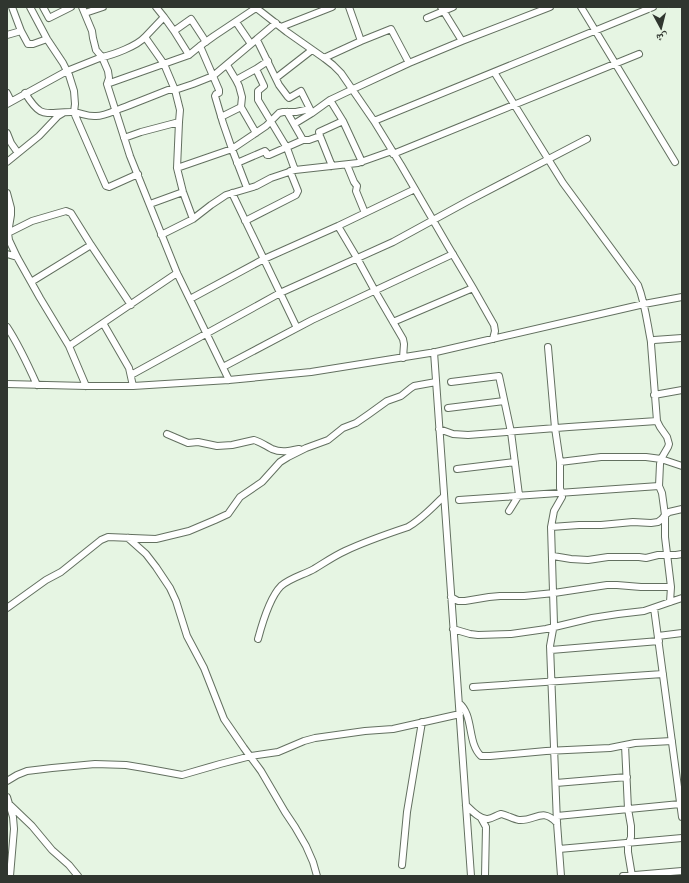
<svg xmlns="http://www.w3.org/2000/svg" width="689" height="883" viewBox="0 0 689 883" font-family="Montserrat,'Noto Naskh Arabic',sans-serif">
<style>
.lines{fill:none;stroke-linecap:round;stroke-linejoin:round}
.minor-casing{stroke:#637060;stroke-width:8}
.minor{stroke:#fff;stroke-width:6}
</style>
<rect width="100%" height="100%" fill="#e6f5e3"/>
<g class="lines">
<!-- minor casing -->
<g class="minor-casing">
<path id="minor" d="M12,7L21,31L28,44H33L47,39
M30,7L47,39L63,63L69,75L74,91L75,104L74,112L75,115L106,186L109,187L138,174
M43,7L49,18L71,7
M82,7L92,31L93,38L96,50L102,57L108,71L109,78L107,84L130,156L177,273L229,380
M156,7L164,17L145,37L164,64L175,90L180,110L179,122L177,168L183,192L193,219
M255,7L287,32L324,58L333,65L341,73L374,121L401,165L448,246L473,288L494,325L495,331L493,339
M349,7L361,41
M441,7L462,41
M581,7L675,162
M85,13L103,7
M164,17L174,31L189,55
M427,18L453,7
M236,22L251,44
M281,27L332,7
M174,31L191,19L206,42
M7,35L21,31
M257,40L279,85L288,97L289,98L301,91L310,109
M324,58L361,41L391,29L409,63
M227,65L236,80L239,86L242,97L241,107L256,133
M256,69L264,86L258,91V100L287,148L295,170
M494,72L563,183L638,285C645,303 647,322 651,342V344L657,421L660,427L667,437L669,444L668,447L661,459L660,464L659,486L662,493L665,515V537L671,587L670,602
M276,78L312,50
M236,80L256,69L268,61
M107,84L189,55L200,46
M7,93L11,101
M25,93C42,120 44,112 71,112C80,112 87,117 96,116C104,116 114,111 122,108C138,102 153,96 168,90H175L193,84L213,76L276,23
M330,100L343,121L362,162
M7,104L67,71L102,57C113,55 137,46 145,37
M221,117L241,107
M374,121L653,7
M294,124L312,113
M7,133L11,143L18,153
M124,138L141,132L179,122
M303,140H309L320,136
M393,154L639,54
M7,162L39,136L58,116L63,113
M237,163L265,151L266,152L267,155H269L303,140L287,112
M347,165L354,182L357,186L356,191L365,213
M332,166L320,136L319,132L343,121
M177,168L232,149L266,126L279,113L283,112H296L310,109L312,113L330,100L351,90L409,63L462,41L550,7
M247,188L232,149L223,123L215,96L216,94L219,93V90L213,76L200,46L214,36L256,8
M7,193L11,208V215L8,233L9,240L17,257L40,298L69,346L86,386
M232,193L297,328
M150,204L183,192
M245,221L296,195L298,191L290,171
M338,226L357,258L375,291L403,339L404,344L403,358
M8,233L32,221L66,211L71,213L91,245L131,305
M161,235L193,219L211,205L226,195L256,186L271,178L295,170L358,163L392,151
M7,254L17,257
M31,282L91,245
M190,299L264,259L338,226L415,189
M393,322L473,288
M103,323L129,368L133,386
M7,327C19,345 28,365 37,385
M651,342L654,340L682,338
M69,346L177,273
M548,347L555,428L560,462V488L562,497L554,511L551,527L554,624L550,646L557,823L561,876
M434,352L447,536L471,876
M223,367L312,320L453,254
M131,375L280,293L393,242L468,201L587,139
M451,382L499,376L511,432L519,495L509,511
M7,384L86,386H133L229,380L311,372L436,352L644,304L682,297
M654,395L682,390
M448,408L504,401
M439,429L453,434L468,435L569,427L657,421
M167,434L188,443L198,442L217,446L232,445L254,440C261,442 266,446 272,449C281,453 290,451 299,449
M560,462L601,457H646L661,459L682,466
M457,469L515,462
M459,500L659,486
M551,527L579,525H601L633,522L651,523L658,522L662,519L665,515L669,512L682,509
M128,538L146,554L156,567L170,588L176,601L187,636L204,668L224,719L244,748L261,771L285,812L295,827L306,846L313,862L317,876
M553,556L571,559L588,560L608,557H639L646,558L658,555H676L682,554
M451,597L458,601H465L489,597L500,596H524L554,593L607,585H617L641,587H671
M7,608L46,580L61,572L101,540L108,537L156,539L189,531L215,520L228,514L240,497L262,482L280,462L288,457L306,448L328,440L343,428L356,423L369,414L387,401L401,396L411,388L414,386L436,382
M654,608L682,817
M453,629L470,634L478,635L511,634L546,629L592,618L618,614L644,611L670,602L682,598
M658,636L682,633
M258,639C262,624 270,597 281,586C290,578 303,575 314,569C324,563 334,556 345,551C366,541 387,534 408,527C422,519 433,507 444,496
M551,650L659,641
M473,687L663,674
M459,703C474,715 467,743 481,756H490L546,751L610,748L635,743L672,741
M625,745L628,809L631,826V837L628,846V852L632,876
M7,781L17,775L27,771L52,768L95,764L126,765L144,768L182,775L220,764L251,756L278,752L304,741L315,738L365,731L393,729L460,714
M556,783L627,777
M7,797L13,817L14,829L10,876
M8,803L32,826L52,850L69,865L78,876
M466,805C471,810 480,820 488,819C493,818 497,815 501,814C507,815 513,819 519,820C536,821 542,807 557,823
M557,816L680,804
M481,818L486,827L485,876
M559,849L682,838
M402,865L407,812L422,722
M623,876L682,871"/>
</g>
<!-- minor -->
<use href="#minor" class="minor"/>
</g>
<!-- border -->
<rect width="689" height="883" fill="none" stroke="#30362f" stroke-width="16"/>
<!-- north arrow -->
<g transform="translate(661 28) rotate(173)" stroke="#e6f5e3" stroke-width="3" paint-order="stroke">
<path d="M0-3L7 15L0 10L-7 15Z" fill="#30362f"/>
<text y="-6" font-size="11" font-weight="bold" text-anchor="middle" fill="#30362f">ش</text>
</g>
</svg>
